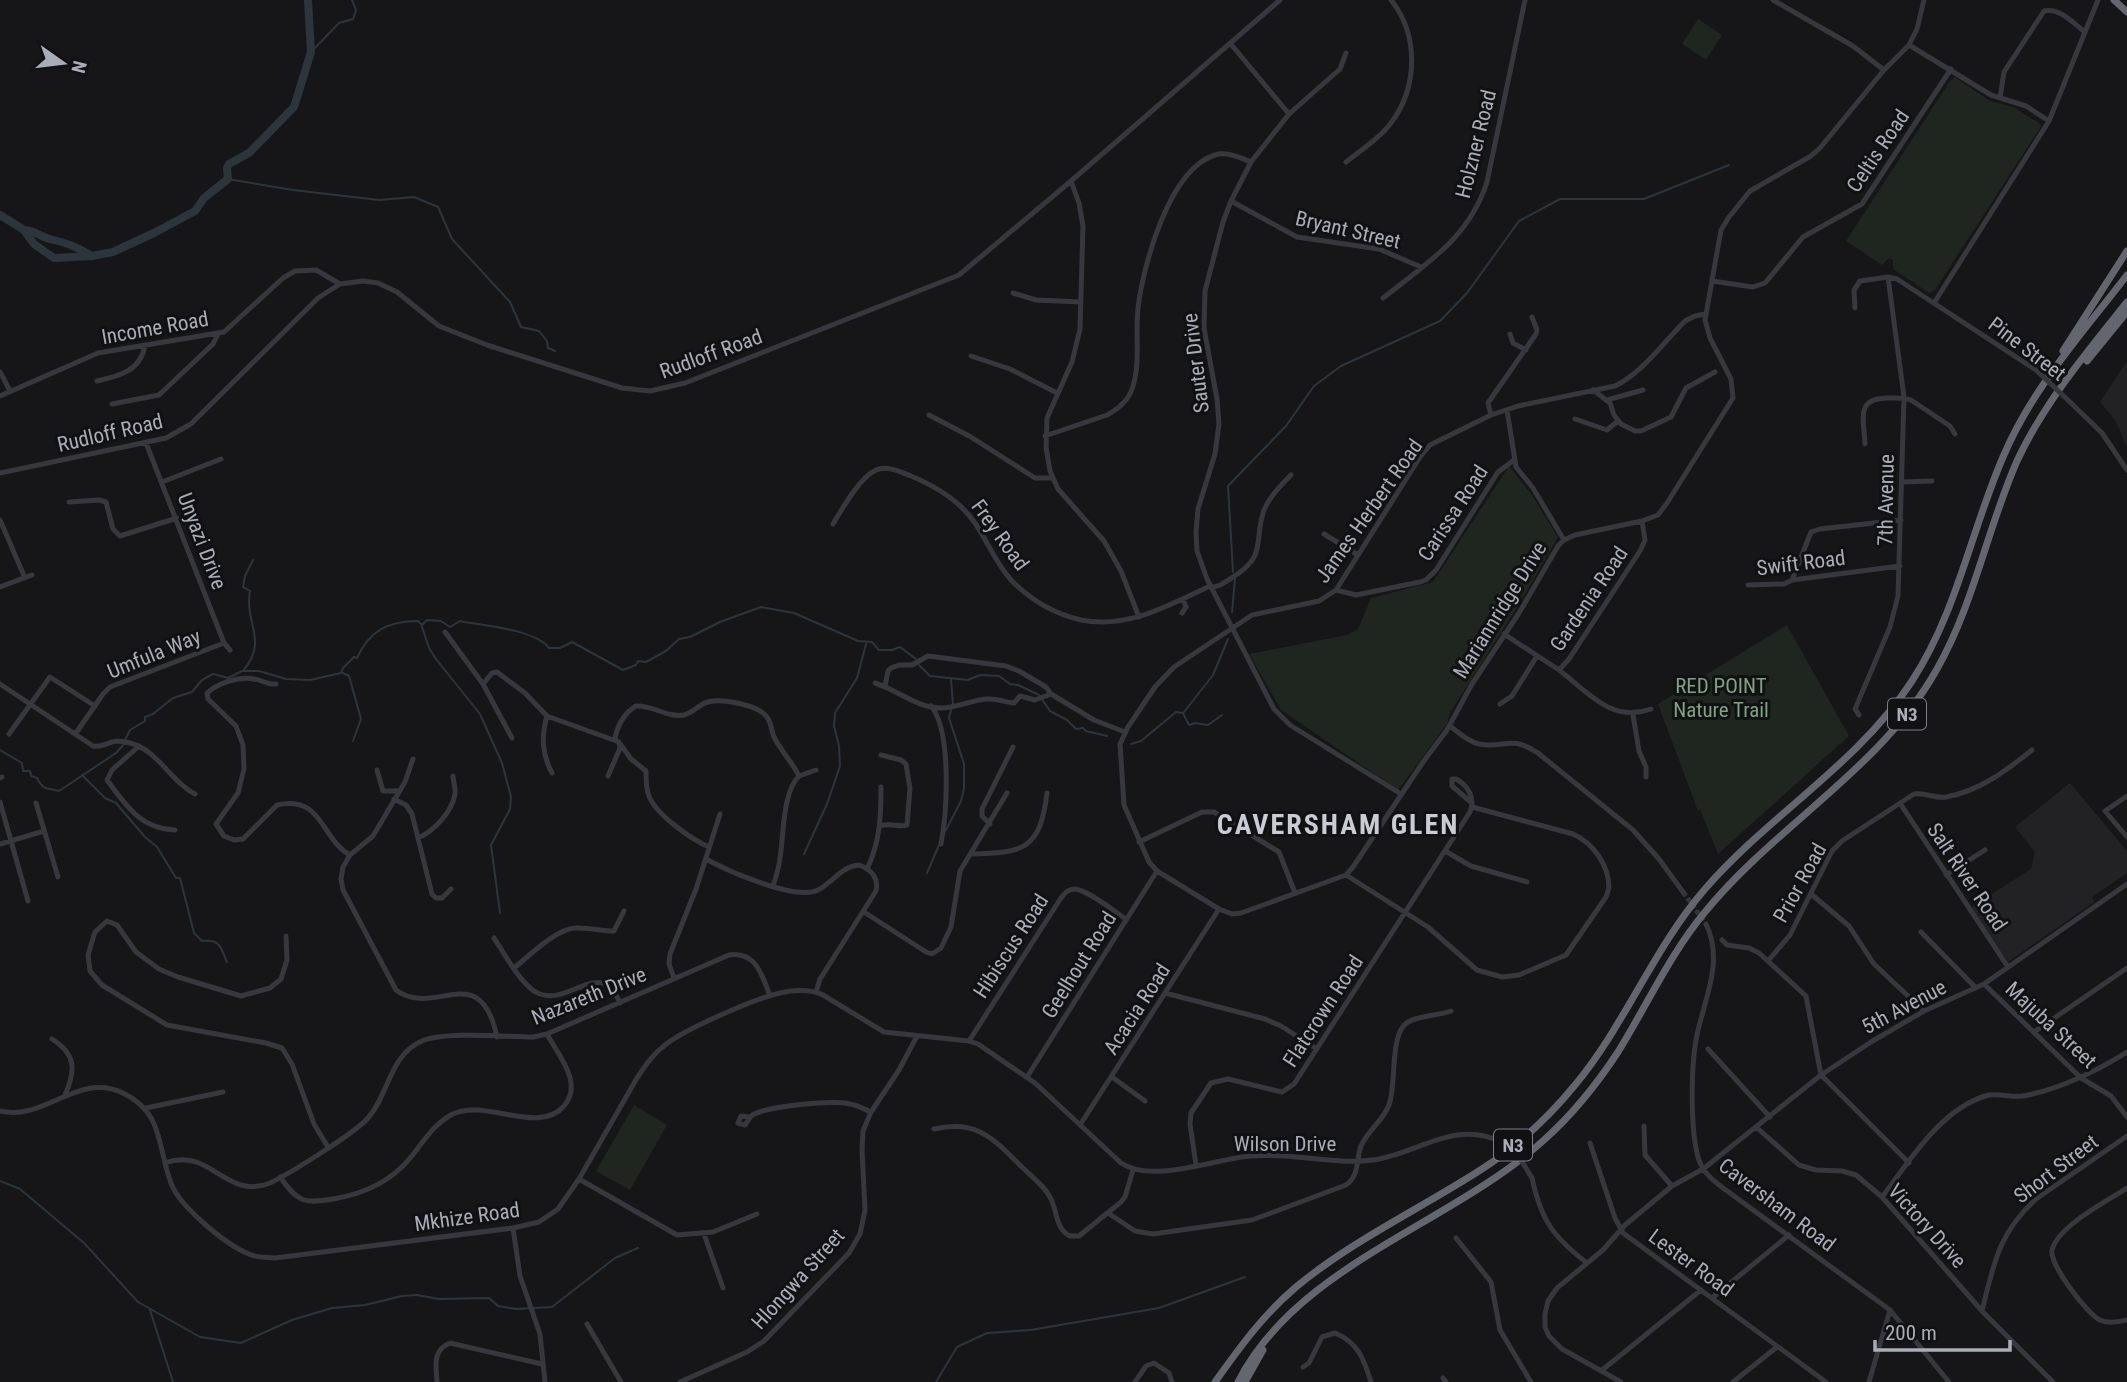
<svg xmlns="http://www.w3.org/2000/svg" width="2127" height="1382" viewBox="0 0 2127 1382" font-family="'Roboto Condensed',sans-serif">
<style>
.built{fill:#222225}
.green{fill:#1e261f}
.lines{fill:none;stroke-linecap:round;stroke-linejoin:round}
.stream{stroke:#2c353c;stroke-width:2}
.river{stroke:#2c353c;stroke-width:8}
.minor-tunnel{stroke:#333438;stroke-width:5;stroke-dasharray:5 2.5;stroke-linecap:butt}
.minor{stroke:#37383d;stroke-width:5}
.highway{stroke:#63666e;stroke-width:7}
.minor-bridge{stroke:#37383d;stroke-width:5}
.labels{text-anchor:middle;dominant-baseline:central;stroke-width:6;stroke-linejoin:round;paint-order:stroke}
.shield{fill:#111113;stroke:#7b7e86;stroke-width:2}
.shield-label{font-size:19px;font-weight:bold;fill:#a8adb8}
.street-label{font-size:21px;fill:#a8adb8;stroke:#111113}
.park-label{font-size:21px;fill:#7fa381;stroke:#111113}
.district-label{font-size:28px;font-weight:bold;letter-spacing:2px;fill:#c9ccd4;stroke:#111113}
</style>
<rect width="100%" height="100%" fill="#161618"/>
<!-- built -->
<path class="built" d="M2127,361V448L2116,421L2100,402Z
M2070,783L2127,851V873L2092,897L2094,902L2008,962L1970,908L2031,869L2035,852L2015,827Z"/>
<!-- green -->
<path class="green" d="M1698,19L1722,35L1706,60L1682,44Z
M1955,77L1990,101L2013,107L2042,125L1935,290L1929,293L1893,269V260L1889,258L1882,265L1846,241L1950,81Z
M1509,466L1532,495L1558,537L1520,603L1450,713L1447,724L1398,790L1281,710L1249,654L1347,635L1358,629L1371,598L1433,582Z
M1787,625L1849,736L1718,854L1700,809L1698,811L1658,704Z
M634,1105L667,1125L630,1190L596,1171Z"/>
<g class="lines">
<!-- stream -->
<path class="stream" d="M311,52L339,23L353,19L356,10L352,0
M228,179L293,190L379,200L414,197L438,207L452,239L510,302L521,327L539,331L547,341L548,348L555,351
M1233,572L1228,486L1286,426L1314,386L1341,366L1440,321L1467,293L1519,221L1560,199H1644L1729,165
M1232,612L1235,579
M422,627L429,648L436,659L480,714L502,763L511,797L510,809L491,845L500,913
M919,665L930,676L968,680L980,675L999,676L1010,684L1018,685L1039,695L1050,711L1067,720L1076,729L1083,728L1086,731L1107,736
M243,671C269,640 244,624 250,591L243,587L245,576L253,560
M343,673L349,676L361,719L353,741
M951,679L953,705
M1184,712L1213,675L1228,639
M125,740L130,730L145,721V717L153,714L173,698L192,692L202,680L213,674L228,678L242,671H259L286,679L310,680L341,673L343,668L354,657L357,658C369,631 388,621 418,621L422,625L427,620L441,621L450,627L460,621C483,626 535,629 549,648H560L572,642L623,670L636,665L638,661L646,662L666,651L679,639L690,637L720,622L761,607L794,613L858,641L872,642L879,650H892L900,647L916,659
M1131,744L1141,741L1176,712L1183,713L1189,725L1195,723L1208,725L1222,715
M0,750L22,763L23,771H30L31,776L37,778C43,791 49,788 59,791L116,753L124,744
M82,775L105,798L116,803L145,837L157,847L176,878H180L194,933L202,941C221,939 220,947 227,962
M946,830L961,801L964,788V764L949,718L951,710
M804,854L827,804L840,766L839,746L834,726L835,713L857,678L866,644
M927,873L939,845
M0,1181L20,1189L84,1243L138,1302L200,1337L241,1343L292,1320L332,1308L365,1305L402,1296L417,1295L439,1299L489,1298L498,1306L516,1309L552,1307L615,1258L638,1248
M150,1310L173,1382
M936,1382L957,1347L987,1333L1031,1330L1159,1308L1245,1277"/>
<!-- river -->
<path class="river" d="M0,215L24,230L34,244L54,258L92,256L113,252L154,233L195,211L204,198L228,179L227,168L229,164L249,153L294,107L311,52L308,0
M24,230C35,230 40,237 50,239C69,244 75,246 92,256"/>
<!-- minor-tunnel -->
<path class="minor-tunnel" d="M1683,892L1706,924"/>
<!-- minor -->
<path class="minor" d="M1773,0L1853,46L1884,70
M1230,43L1289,114
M1909,45L1991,95L2026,106L2049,121
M1346,53L1340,69L1289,114L1251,162L1231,201L1223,222L1205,291L1204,328L1217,399L1219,424L1215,454L1198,509L1196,532L1197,551L1207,579L1274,709L1290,725L1401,794
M2000,98L2004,72L2044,11C2059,7 2073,23 2085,32
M1346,162C1361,150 1379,139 1391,123C1418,87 1419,35 1391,0
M1071,181L1079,203L1083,226L1080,329L1072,362L1047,418L1046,447L1050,471L1058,489L1104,541L1121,571L1139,617
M1231,201L1297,237L1379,249L1421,267
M1712,281L1753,287L1765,283L1803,237L1862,204L1951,69
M1013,293L1036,300L1081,302
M1383,298C1427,263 1469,238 1487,182L1525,0
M1934,303L2049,121L2098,0
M1855,308L1854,290L1860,281L1888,277L1897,279L2036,370
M1705,314L1695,316L1685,321C1664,342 1642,373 1615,386L1518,406L1491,415L1430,445L1420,457L1336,590L1319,601L1252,615L1174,667L1155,687L1128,727L1120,744L1124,805L1149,862L1157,871L1219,909L1232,914L1241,913L1335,879L1346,875L1353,867L1423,762L1447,730L1472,684L1519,613L1558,546L1564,540L1575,535L1642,521L1658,515L1667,503L1733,398L1731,379L1710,338L1705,320L1721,230L1729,217L1750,191L1811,156L1820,148L1884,70L1909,45L1917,29L1924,0
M1510,334L1513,343L1526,350
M971,356L1010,369L1057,393
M0,372L10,391
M97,381C119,376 141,371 145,345
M1593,390L1610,403L1614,415L1621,424L1635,431H1641L1671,417L1686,388L1715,372
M0,396L98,353L224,332L283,278L295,271L316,270L340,284
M1607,400L1643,390
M2071,403L2102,433L2127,470
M112,404L159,395L213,344L218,334
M1507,410L1516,467L1533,488L1564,540
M929,415L971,437L1035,478H1053
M1491,415L1488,403L1536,334L1537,330L1532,317
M1575,419L1607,430L1618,421
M1045,436L1107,415C1118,409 1128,401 1132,389C1141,364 1135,334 1138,308C1143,266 1169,169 1215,155C1226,151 1241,158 1251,162
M146,443L224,643L230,650
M1865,444C1864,419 1855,398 1888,398C1896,398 1903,397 1911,400L1950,426L1955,434
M0,473L166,438L191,424L318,298L340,284L363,281L378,283L397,292L439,326L487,345L622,388L650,391L685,383L959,275L1071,181L1280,0
M162,482L221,459
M1902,482L1932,481
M69,502L99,500L106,502L113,529L120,536L177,518
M0,520L25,578
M833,524C842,509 860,477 876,470C887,465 901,472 911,476C935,486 960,501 975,523C988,542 996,564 1012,581C1031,600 1055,614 1081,620C1128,629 1167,606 1208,587C1218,588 1224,583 1233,577C1268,555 1253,542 1264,510C1270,496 1281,485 1291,475
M1324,534L1358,555
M1792,580L1811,532L1820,529L1901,520
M1748,585L1784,584L1792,580L1900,566
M0,587L32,575
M1336,590L1356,595L1420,582L1426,580L1436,570L1498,472L1514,460
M1182,613L1186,607L1183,599
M445,632L483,684L512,738
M1504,634L1559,670L1569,659L1640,551L1645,540L1642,521
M1559,670C1589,693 1611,723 1651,709
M875,683C898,690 918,709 943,708C954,708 974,700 986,699C996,698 1005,702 1014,703L1020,696L1035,700L1051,694L1094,720L1125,732
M0,684L93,746C107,748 110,737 130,743C158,750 171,782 195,794
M276,684C267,685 263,680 254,679C239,676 218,683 207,693L208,699L236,726L243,745L244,769L238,793L216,824L224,836L234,840L243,839L277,805C323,795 320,838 350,855
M483,684L492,673L497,672L525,693L547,716L619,742L620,748L608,776
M885,686L888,671L891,668L899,665H912L928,656L1006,666L1019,671L1046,687L1051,694
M1500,704L1512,696L1537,656
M931,706C952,731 947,813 941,844
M1633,715L1639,751L1646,767V777
M1859,715L1855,709L1890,627L1898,596L1904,397L1888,277
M547,716C541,737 542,754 552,773
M1450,726C1458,732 1468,742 1479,744C1506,749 1509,734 1538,753L1633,830L1659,859L1683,892
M76,733L103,694L110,687L224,643
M9,734L50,677L95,706
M615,740C616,727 625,712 636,706C653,705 667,718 684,715C693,713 699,704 708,702C721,698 762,705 768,719C772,725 771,732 775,739C782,752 792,762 799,776
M621,745L631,759L646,771C646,778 646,786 648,793C653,813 691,839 709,847
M139,746L112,770L107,780C126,806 141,829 175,830
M413,759L405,782L373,836L350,855L343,867L341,879L343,890L396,990C435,1019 480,957 497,1037
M377,770L383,791H399
M0,778L2,777
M2127,796L2105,811L2127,837
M394,799L406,805L412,814L432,894L436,898H442L451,889
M0,802L28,901
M36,803L58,877
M1900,803L2008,967
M990,824L982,816V809L1013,747
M880,826C891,822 899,828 907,825L910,789L906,764L901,760L881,755
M418,838C434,831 452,812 455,794C456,789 453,781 453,776
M1139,842L1202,812H1214L1279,852L1295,893
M0,844L44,831
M1445,851L1471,866L1527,882
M970,854C1024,853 1040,850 1047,793
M706,859C728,871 795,901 818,890C833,882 842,866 859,865C871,869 879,878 876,891L820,979L816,992
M867,869C880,842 881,817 881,787
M1346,875L1428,927L1477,970L1502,977L1519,975L1566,955L1606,897L1609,888C1609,865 1593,843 1573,834L1472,807
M1946,875L1985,850
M773,886C776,877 779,867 780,858C784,835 782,793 799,776L816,770
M1811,894L1849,926L1874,964L1924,1011
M864,912L926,952L932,954L941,948L951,927L960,871L1007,793
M1706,924C1724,961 1705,997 1697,1035C1691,1063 1689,1140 1701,1165C1706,1175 1714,1181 1723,1188L1890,1310L1949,1382
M1921,932L1976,988
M286,936L287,960L281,979L270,988L241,996L178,977L159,969L136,952L117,925L107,921L95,932L88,955L90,971L102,985L167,1025L266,1043L282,1048L292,1064L314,1124L328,1147
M494,938C504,953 519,981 534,991C560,1008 587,973 608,985C614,988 617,997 620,1003
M1722,940L1727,945L1749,948L1759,953L1806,996L1821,1075L1909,1163
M1768,961L1790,935L1832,851L1842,841L1914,794C1925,792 1935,799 1946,797C1980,791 2007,770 2032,750
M514,968C529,956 556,929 575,928C588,927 601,931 614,931L624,911
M674,978L669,964L670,954L696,889L720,814
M1984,984L2081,1078L2111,1096L2127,1117
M1165,993L1265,1019L1281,1026L1317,1049
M2034,1032L2127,968
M52,1039C76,1054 76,1070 65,1095
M969,1041L1061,898C1065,893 1068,889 1075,889C1088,890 1115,912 1126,919
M1708,1049L1770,1117
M1027,1077L1157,871
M1112,1077L1145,1101
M146,1108L223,1092
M0,1111C44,1122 78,1071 123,1093C164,1113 157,1146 171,1183C179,1206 226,1245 249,1254C257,1258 266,1257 275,1258L513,1228L539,1222L558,1209L579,1179L637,1078C645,1066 653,1054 665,1045C685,1029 754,999 780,993C794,990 810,989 823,995L884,1032L969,1041L978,1044L1035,1083L1121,1163C1152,1184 1214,1159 1251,1156C1291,1152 1333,1165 1373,1160C1417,1154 1455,1119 1501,1142
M749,1117L741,1116L738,1123L745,1125C747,1122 749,1119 751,1116C765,1106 832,1100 850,1104C857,1105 864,1109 871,1112
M1080,1125L1219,909
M1644,1126L1645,1155L1672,1186
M1756,1127L1799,1165L1816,1170L1842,1171L1856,1175L1882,1197L1982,1311L2053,1382
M934,1129C978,1119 993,1139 1022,1167C1032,1177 1045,1186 1051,1199C1057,1211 1056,1230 1070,1236H1079L1121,1202L1125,1197L1133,1170
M1590,1143L1615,1218L1623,1233L1826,1382
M165,1163C210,1146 226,1201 270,1183C289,1174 355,1133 368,1118C389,1095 389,1055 422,1041C447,1031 505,1037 533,1037L547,1034L729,955C756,951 762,975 770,996
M1196,1165L1190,1124L1191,1113L1211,1083L1228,1079L1282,1092L1294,1084L1470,812C1475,798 1469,786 1456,779H1452V786L1472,803
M280,1177C298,1202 303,1204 333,1199C364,1194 391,1182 411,1157C423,1142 433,1125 451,1115C484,1097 538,1136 564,1106C584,1083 558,1055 547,1034
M1532,1178C1541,1220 1553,1237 1587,1263
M579,1179L677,1235L713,1232L757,1214
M2127,1188C2107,1201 2058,1226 2052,1250C2049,1264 2087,1314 2100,1320C2108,1324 2119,1322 2127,1320
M1882,1197C1910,1161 1939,1111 1985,1096C1997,1092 2010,1098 2023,1096C2060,1089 2095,1072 2127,1052
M1108,1213L1135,1231L1153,1234L1252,1220L1346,1185C1360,1175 1356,1159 1361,1146C1368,1130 1383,1121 1389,1105C1397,1083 1389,1033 1408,1022C1420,1015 1438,1016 1451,1011
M513,1228L520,1276L540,1334L545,1382
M704,1234L723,1288
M1456,1238L1491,1282L1500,1330L1531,1382
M1712,1298L1789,1235
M1982,1311C1994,1263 1998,1234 2036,1199L2127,1136
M587,1324L621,1382
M1303,1367L1309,1363L1322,1337L1335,1333C1359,1343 1364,1360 1371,1382
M1601,1371L1701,1290
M1443,1378L1446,1382
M437,1382C436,1366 432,1350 450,1343L542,1364
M680,1382L747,1352L764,1341L849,1253L860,1234L865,1210L862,1149L863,1131L871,1112L899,1070L917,1036
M1135,1382L1146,1366L1154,1363L1169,1373L1172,1382
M1621,1382L1562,1349L1549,1336L1545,1327V1314L1548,1301L1557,1288L1603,1250L1625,1225L1672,1186L1703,1169L1821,1075L1871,1042L1924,1011L1984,984L2127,884
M1733,1382L1777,1347
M1869,1382L1890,1310"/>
<!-- highway -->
<path class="highway" d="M2114,0L2127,12
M2063,351L2127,251
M2087,361L2127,312
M1215,1382C1240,1347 1263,1315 1296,1287C1353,1240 1420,1209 1482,1169C1516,1147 1549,1117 1575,1085C1625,1025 1653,949 1705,889C1769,815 1858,764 1912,681C1957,612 1971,531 2003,457C2032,388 2082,334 2127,275
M1238,1382C1297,1265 1450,1225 1544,1140C1573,1114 1597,1084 1618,1052C1647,1005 1670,954 1705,912C1777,824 1881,769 1937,669C1974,604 1987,529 2017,461C2044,403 2087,352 2127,302
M1245,1382L1263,1350"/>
<!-- minor-bridge -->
<path class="minor-bridge" d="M2036,370L2071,403
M1501,1142L1518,1155L1532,1178"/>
</g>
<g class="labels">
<!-- shield labels -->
<g class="shield">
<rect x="1888" y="698.5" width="38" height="31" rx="5"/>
<rect x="1494" y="1129.5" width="38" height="31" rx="5"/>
</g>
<g class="shield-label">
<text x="1907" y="714">N3</text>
<text x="1513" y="1145">N3</text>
</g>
<!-- street labels -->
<g class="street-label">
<text transform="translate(1476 144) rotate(-76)">Holzner Road</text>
<text transform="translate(1878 151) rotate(-56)">Celtis Road</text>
<text transform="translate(1348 230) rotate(13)">Bryant Street</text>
<text transform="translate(155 328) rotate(-10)">Income Road</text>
<text transform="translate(2027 349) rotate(37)">Pine Street</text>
<text transform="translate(711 354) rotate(-20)">Rudloff Road</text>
<text transform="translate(1196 363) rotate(-97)">Sauter Drive</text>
<text transform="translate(110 433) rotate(-13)">Rudloff Road</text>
<text transform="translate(1886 500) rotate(-89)">7th Avenue</text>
<text transform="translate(1369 511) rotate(-55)">James Herbert Road</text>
<text transform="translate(1453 513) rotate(-57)">Carissa Road</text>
<text transform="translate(1000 535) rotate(54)">Frey Road</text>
<text transform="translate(202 541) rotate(69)">Unyazi Drive</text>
<text transform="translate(1801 563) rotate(-7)">Swift Road</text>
<text transform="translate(1589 599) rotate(-56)">Gardenia Road</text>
<text transform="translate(1500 610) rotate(-58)">Mariannridge Drive</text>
<text transform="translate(154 654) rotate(-22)">Umfula Way</text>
<text transform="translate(1967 877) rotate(56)">Salt River Road</text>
<text transform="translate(1800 883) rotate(-61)">Prior Road</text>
<text transform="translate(1011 946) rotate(-57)">Hibiscus Road</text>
<text transform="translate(1079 965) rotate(-58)">Geelhout Road</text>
<text transform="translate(589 996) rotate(-22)">Nazareth Drive</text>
<text transform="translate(1904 1007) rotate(-28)">5th Avenue</text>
<text transform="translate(1137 1009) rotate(-57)">Acacia Road</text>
<text transform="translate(1323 1011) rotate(-57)">Flatcrown Road</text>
<text transform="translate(2051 1025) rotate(43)">Majuba Street</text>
<text x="1285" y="1144">Wilson Drive</text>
<text transform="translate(2056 1169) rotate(-37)">Short Street</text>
<text transform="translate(1777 1205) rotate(37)">Caversham Road</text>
<text transform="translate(467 1217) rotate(-8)">Mkhize Road</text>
<text transform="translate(1927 1226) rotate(48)">Victory Drive</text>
<text transform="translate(1691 1263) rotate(36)">Lester Road</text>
<text transform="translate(798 1279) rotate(-48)">Hlongwa Street</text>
</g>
<!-- park labels -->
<g class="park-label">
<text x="1721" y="686">RED POINT<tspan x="1721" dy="24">Nature Trail</tspan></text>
</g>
<!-- district labels -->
<g class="district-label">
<text x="1338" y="824">CAVERSHAM GLEN</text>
</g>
</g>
<!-- north arrow -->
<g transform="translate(63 63) rotate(104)" stroke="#111113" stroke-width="5" paint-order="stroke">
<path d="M0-5L12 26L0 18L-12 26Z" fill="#a8adb8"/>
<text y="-10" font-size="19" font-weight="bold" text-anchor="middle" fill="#a8adb8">N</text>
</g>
<!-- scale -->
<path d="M1875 1340v10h135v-10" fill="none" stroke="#a8adb8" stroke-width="3.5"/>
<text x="1885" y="1340" font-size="21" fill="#a8adb8" stroke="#111113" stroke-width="5" paint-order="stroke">200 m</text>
</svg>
